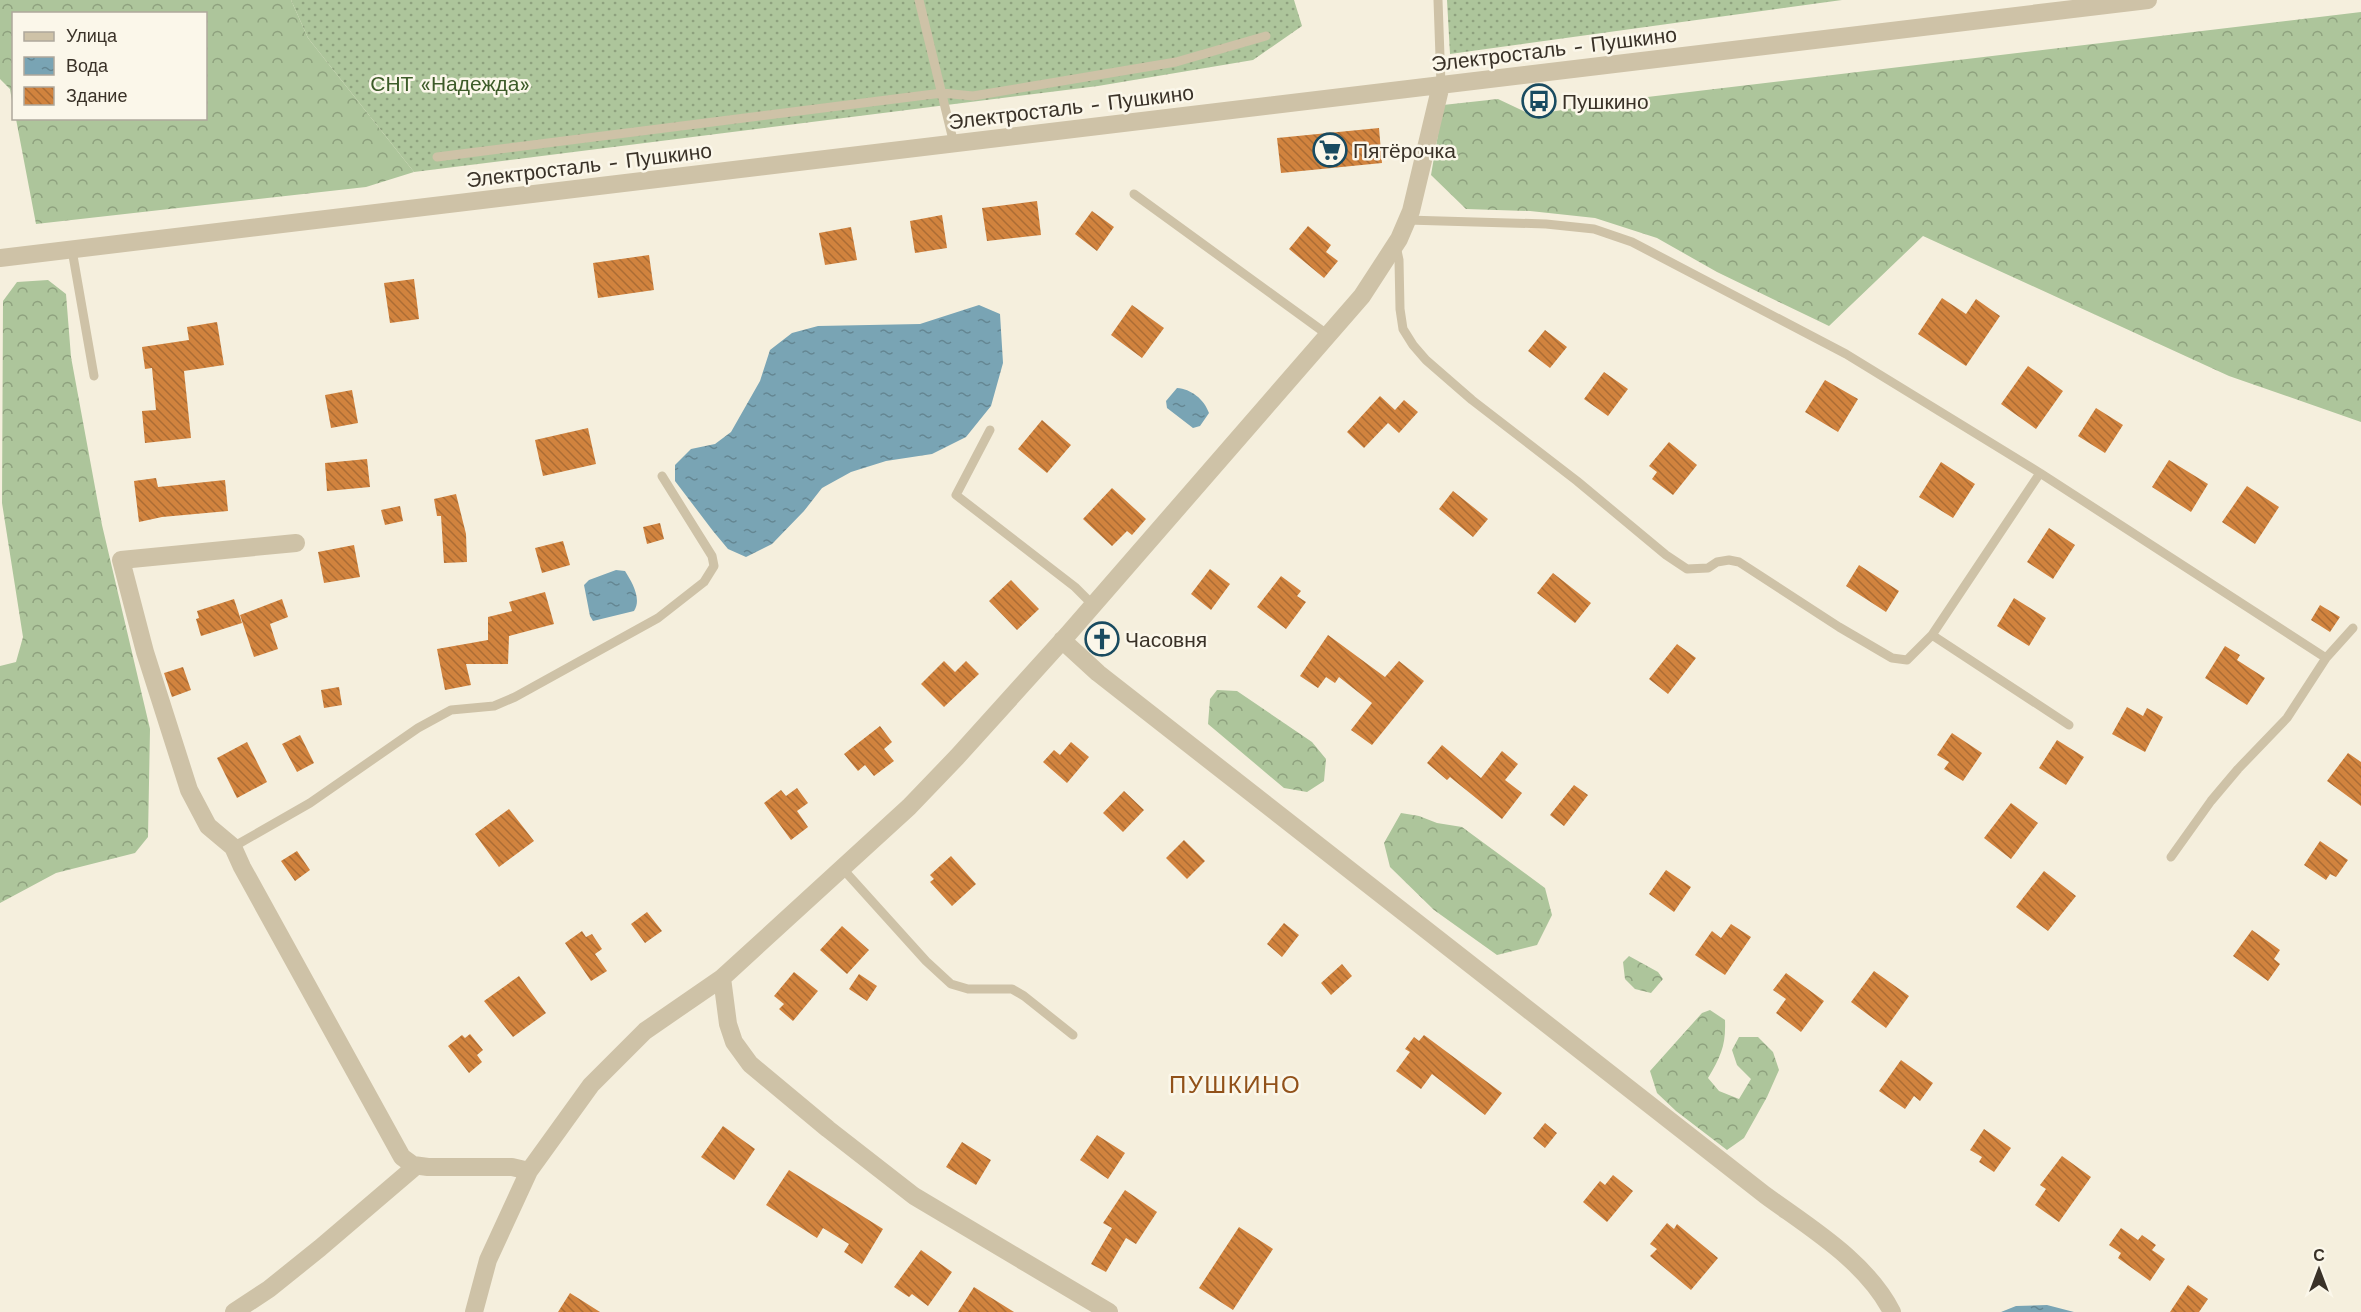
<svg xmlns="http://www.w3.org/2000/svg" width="2361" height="1312" viewBox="0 0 2361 1312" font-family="'Work Sans',sans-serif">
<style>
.forest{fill:url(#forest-crowns)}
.garden{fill:url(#garden-dots)}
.water{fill:url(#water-ripples)}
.building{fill:url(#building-back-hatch)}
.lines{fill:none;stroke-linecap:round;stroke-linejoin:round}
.lane{stroke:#cec2a7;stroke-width:9}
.street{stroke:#cec2a7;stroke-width:18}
.labels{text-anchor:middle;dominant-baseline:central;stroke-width:5;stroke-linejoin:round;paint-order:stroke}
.street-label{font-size:21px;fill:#3a3228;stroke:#fbf7ea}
.park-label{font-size:21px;fill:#3d5b29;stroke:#fbf7ea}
.poi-label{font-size:21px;fill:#3a3228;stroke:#fbf7ea;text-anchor:start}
.quarter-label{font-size:24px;letter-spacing:1.5px;fill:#915119;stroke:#fbf7ea}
</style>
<defs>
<pattern id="forest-crowns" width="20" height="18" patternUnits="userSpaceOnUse" patternTransform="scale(1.5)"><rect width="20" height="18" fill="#adc59b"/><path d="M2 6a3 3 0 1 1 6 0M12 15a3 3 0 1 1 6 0" fill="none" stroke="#8ea17e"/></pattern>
<pattern id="garden-dots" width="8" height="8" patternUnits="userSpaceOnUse" patternTransform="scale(1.5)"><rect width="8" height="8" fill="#adc59b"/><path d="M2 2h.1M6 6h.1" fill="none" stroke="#8ea17e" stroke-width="1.8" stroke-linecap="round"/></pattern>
<pattern id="water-ripples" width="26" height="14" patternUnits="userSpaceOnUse" patternTransform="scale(1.5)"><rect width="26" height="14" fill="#79a4b4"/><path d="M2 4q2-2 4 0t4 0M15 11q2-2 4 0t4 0" fill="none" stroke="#648692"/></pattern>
<pattern id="building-back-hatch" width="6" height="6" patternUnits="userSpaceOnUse" patternTransform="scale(1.5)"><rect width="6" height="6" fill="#d1833e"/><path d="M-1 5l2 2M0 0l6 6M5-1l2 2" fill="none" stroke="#ab6c34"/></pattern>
</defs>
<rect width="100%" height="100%" fill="#f5efdd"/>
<!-- forest -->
<path class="forest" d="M0,0H291L308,38L414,172L366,187L36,224L16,119L206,118V14H14L13,107L10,89L0,79Z
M2361,12V422L2229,376L1923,236L1829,326L1717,272L1657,238L1595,218L1530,211L1466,209L1431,175L1443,105L1498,99L1532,115L1622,100Z
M48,280L66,294L71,357L102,525L150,729L148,837L135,853L56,873L0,903V666L16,662L23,637L2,503L3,301L17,282Z
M1217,690L1237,691L1312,742L1326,759L1324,781L1307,792L1284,788L1208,724L1210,699Z
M1401,813L1419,816L1437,823L1462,827L1545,888L1552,915L1537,945L1497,955L1434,910L1390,867L1384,843Z
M1629,956L1658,972L1663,979L1651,993L1635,989L1625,979L1623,962Z
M1710,1010L1725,1020C1726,1045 1721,1056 1708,1078L1719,1091L1739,1099L1751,1079L1737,1065L1732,1050L1739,1037H1758L1773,1052L1779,1070L1767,1097L1744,1138L1727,1150L1676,1111L1657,1093L1650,1071L1702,1013Z"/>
<!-- garden -->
<path class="garden" d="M291,0H1294L1302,26L1253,60L1098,86L414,172L308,38Z
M1447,0H1842L1450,54Z"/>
<!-- water -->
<path class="water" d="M979,305L1000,314L1003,363L991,406L966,437L932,454L886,461L851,472L822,488L804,511L772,544L746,557L728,549L713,531L675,481V465L691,449L715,444L731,432L760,381L770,350L792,333L818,326L920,324Z
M1177,388C1191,389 1204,399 1209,413L1200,426L1193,428L1167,408L1166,401Z
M616,570L625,571C632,582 642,599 634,611L593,621L590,616L584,585L589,580Z
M2047,1305L2074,1312H2001L2016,1306Z"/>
<!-- building -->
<path class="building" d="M1379,128L1382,163L1281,173L1277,138Z
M1037,201L1041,235L987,241L982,208Z
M1092,211L1114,227L1097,251L1075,234Z
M942,215L947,248L915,253L910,221Z
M1308,226L1331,245L1326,252L1338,261L1324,278L1289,249Z
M851,227L857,260L825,265L819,233Z
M649,255L654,290L598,298L593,263Z
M414,279L419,319L390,323L384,283Z
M1942,298L1966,314L1976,299L2000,316L1966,366L1918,334Z
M1132,305L1164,328L1142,358L1111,335Z
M217,322L224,365L184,371L191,438L145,443L142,411L156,410L152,368L145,369L142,347L189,340L187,327Z
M1545,330L1567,347L1550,368L1528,351Z
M2028,366L2063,391L2036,429L2001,404Z
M1604,372L1628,389L1608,416L1584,399Z
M1825,380L1858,399L1838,432L1805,412Z
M352,390L358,423L331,428L325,395Z
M1380,396L1395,410L1404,400L1418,412L1399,433L1388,423L1364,448L1347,432Z
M2096,408L2123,425L2105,453L2078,436Z
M1042,420L1071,445L1047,473L1018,449Z
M588,428L596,464L543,476L535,440Z
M1669,442L1697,465L1673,495L1652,479L1657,472L1649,466Z
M367,459L370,487L327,491L325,463Z
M2169,460L2208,484L2191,512L2152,487Z
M1941,462L1975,484L1953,518L1919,497Z
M156,478L158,487L225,480L228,511L162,517L139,522L134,481Z
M2247,486L2279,507L2255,544L2222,522Z
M1112,488L1146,519L1132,535L1127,531L1112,546L1083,519Z
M1453,491L1488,519L1473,537L1439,509Z
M456,494L466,534L467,562L444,563L441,516H437L434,499Z
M400,506L403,521L385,525L381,510Z
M660,523L664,539L647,544L643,527Z
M2049,528L2075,545L2053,579L2027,562Z
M563,541L570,565L542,573L535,548Z
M354,545L360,577L324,583L318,552Z
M1859,565L1899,591L1886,612L1846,586Z
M1210,569L1230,584L1211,610L1191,594Z
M1553,573L1591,603L1575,623L1537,593Z
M1281,576L1301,591L1297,596L1306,602L1286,629L1257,607Z
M1011,580L1039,609L1017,630L989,601Z
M545,592L554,624L509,636L508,664H466L471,685L445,690L437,649L488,640V617L512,611L509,602Z
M2014,598L2046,618L2029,646L1997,626Z
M234,599L242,623L201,636L196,619L199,618L197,611Z
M282,599L288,617L270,624L278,649L254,657L240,615Z
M2320,605L2340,617L2330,632L2311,620Z
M1328,635L1385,677L1399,661L1424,681L1372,745L1351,730L1372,703L1339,677L1335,683L1326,677L1318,688L1300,676Z
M1677,644L1696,658L1668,694L1649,679Z
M2225,646L2240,655L2237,660L2265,678L2247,705L2205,678Z
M944,661L955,672L966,661L979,674L944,707L921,684Z
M183,667L191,690L172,697L164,673Z
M339,687L342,705L324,708L321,690Z
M2127,707L2143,716L2147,708L2163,717L2145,752L2112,734Z
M880,726L892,742L884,749L894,761L874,776L865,765L858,771L844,754Z
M1952,733L1982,753L1963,781L1944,769L1949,762L1937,755Z
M300,735L314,763L297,772L282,744Z
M2057,740L2084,757L2066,785L2039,768Z
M247,742L267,782L237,798L217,758Z
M1071,742L1089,757L1067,783L1043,762L1054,750L1060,755Z
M1442,745L1481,778L1502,751L1518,764L1505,780L1522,793L1502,819L1450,777L1447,780L1427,763Z
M2348,753L2361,762V806L2327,781Z
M1574,785L1588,795L1564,826L1550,815Z
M797,788L808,803L797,811L808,827L791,840L764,803L781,790L786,796Z
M1124,791L1144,810L1123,832L1103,813Z
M2011,803L2038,823L2011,859L1984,838Z
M509,809L534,841L499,867L475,834Z
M1184,840L1205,861L1187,879L1166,858Z
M2320,841L2348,860L2336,877L2330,874L2326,880L2304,865Z
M297,851L310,870L295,881L281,861Z
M951,856L976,884L952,906L930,882L934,879L930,875Z
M1666,870L1691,887L1674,912L1649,894Z
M2044,871L2076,896L2048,931L2016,907Z
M647,912L662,931L645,943L631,924Z
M1284,923L1299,935L1282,957L1267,944Z
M1731,924L1751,937L1725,975L1695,955L1712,931L1721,938Z
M842,926L869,950L847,974L820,950Z
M2252,930L2280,950L2274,959L2280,964L2268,981L2233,956Z
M582,931L586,937L592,934L602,949L595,954L607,971L591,981L565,943Z
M1342,964L1352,976L1331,995L1321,983Z
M1874,971L1909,996L1886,1028L1851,1002Z
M794,972L818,991L793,1021L779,1009L784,1004L774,996Z
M1786,973L1824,1001L1801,1032L1776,1013L1786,999L1773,990Z
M859,974L877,986L867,1001L849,989Z
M519,976L546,1013L513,1037L484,1001Z
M470,1034L483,1050L477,1055L482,1062L469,1073L448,1046L462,1035L465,1038Z
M1424,1035L1502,1093L1485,1115L1432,1074L1421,1089L1396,1071L1410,1052L1405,1049L1414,1037L1419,1041Z
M1901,1060L1933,1083L1920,1101L1914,1096L1905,1109L1879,1091Z
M1545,1123L1557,1133L1545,1148L1533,1138Z
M723,1126L755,1149L734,1180L701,1157Z
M1984,1129L2011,1148L1994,1172L1979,1162L1982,1157L1970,1150Z
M1097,1135L1125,1153L1108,1179L1080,1160Z
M962,1142L991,1160L976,1185L946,1167Z
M2062,1156L2091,1177L2059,1222L2035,1205L2046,1189L2040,1185Z
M789,1170L883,1229L862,1264L844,1252L849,1244L823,1228L817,1238L766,1205Z
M1613,1175L1633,1191L1607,1222L1583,1202L1600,1181L1605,1185Z
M1125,1190L1157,1212L1136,1244L1126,1238L1106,1272L1091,1264L1112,1228L1103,1223Z
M1667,1223L1674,1229L1677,1224L1718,1258L1691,1290L1650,1256L1657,1249L1650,1244Z
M1239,1227L1273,1249L1233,1310L1199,1288Z
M2121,1228L2138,1240L2142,1235L2156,1245L2152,1250L2165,1259L2150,1281L2118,1258L2121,1253L2109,1245Z
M921,1250L952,1272L928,1306L912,1294L909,1297L894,1287Z
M2188,1285L2208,1299L2199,1312H2170Z
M974,1287L1014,1312H958Z
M570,1293L600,1312H558Z"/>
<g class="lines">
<!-- lane -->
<path class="lane" d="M919,0L954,144
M1438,0L1441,85
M437,157L942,93L973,96L1176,62L1266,36
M1134,194L1328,335
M1407,220L1546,224L1594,229L1632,242L1846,354L2040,473L2326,658
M1396,246L1399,260L1400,309L1403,329L1413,345L1426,360L1472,400L1577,481L1666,555L1687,569L1708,568L1717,562L1729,560L1739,562L1839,627L1892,658L1907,660L1932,635L2040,473
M72,250L94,376
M990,430L956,495L1075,587L1093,605
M1932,635L2069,725
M233,847L310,803L418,728L451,710L494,706L515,697L658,618L704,582L714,566L712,556L662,476
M2171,857L2211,801L2238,769L2287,718L2326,658L2353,628
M842,868L926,961L951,984L968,989H1012L1024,996L1073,1035"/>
<!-- street -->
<path class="street" d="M0,258L2148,0
M296,543L121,560L145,652L189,790L208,826L233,847L242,867L402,1157L413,1165L428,1167H512L529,1171
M1062,640L1098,673L1765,1195C1810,1228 1866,1261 1892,1312
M722,978L728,1024L734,1042L750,1064L828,1129L914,1196L1109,1312
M234,1312L269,1289L320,1248L416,1166
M474,1312L488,1260L529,1171L591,1085L645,1031L722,978L909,807L957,757L1069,633L1362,296L1399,239L1411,211L1441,85"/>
</g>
<!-- icons -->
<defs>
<g id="bus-ring" transform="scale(1.725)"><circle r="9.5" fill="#fbf7ea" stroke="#194b60" stroke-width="1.5"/><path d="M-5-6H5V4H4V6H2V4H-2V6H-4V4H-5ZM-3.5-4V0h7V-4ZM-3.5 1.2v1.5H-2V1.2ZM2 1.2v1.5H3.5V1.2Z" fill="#194b60"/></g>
<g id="supermarket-ring" transform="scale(1.725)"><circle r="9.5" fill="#fbf7ea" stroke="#194b60" stroke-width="1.5"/><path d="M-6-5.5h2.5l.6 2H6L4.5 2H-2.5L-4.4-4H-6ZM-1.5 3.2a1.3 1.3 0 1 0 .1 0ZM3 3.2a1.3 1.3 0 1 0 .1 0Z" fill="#194b60"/></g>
<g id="church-ring" transform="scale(1.725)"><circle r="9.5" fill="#fbf7ea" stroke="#194b60" stroke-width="1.5"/><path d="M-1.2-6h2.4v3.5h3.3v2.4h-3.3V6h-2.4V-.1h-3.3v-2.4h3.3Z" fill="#194b60"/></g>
</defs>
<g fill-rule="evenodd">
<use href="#bus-ring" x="1539" y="101"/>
<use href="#supermarket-ring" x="1330" y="150"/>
<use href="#church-ring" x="1102" y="639"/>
</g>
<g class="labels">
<!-- street labels -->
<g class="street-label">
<text transform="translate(1554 49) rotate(-7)">Электросталь - Пушкино</text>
<text transform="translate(1071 107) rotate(-7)">Электросталь - Пушкино</text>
<text transform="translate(589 165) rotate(-7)">Электросталь - Пушкино</text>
</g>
<!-- park labels -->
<g class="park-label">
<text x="450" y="83">СНТ «Надежда»</text>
</g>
<!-- poi labels -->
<g class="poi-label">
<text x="1562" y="101">Пушкино</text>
<text x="1353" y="150">Пятёрочка</text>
<text x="1125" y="639">Часовня</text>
</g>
<!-- quarter labels -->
<g class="quarter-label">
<text x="1235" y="1085">ПУШКИНО</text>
</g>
</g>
<!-- legend -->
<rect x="12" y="12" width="195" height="108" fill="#fbf7ea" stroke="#aea89c" stroke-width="1.5"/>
<rect x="24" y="32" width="30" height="9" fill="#cec2a7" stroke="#aea89c" stroke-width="1.5"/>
<text x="66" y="42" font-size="18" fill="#3a3228">Улица</text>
<rect x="24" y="57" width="30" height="18" fill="url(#water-ripples)" stroke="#aea89c" stroke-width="1.5"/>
<text x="66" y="72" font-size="18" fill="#3a3228">Вода</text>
<rect x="24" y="87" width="30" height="18" fill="url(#building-back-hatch)" stroke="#aea89c" stroke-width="1.5"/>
<text x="66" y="102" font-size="18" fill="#3a3228">Здание</text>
<!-- north arrow -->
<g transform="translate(2319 1270)" stroke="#fbf7ea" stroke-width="4.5" paint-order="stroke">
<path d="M0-4.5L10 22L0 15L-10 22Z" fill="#3a3228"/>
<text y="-9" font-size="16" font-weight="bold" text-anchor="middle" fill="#3a3228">С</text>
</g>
</svg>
